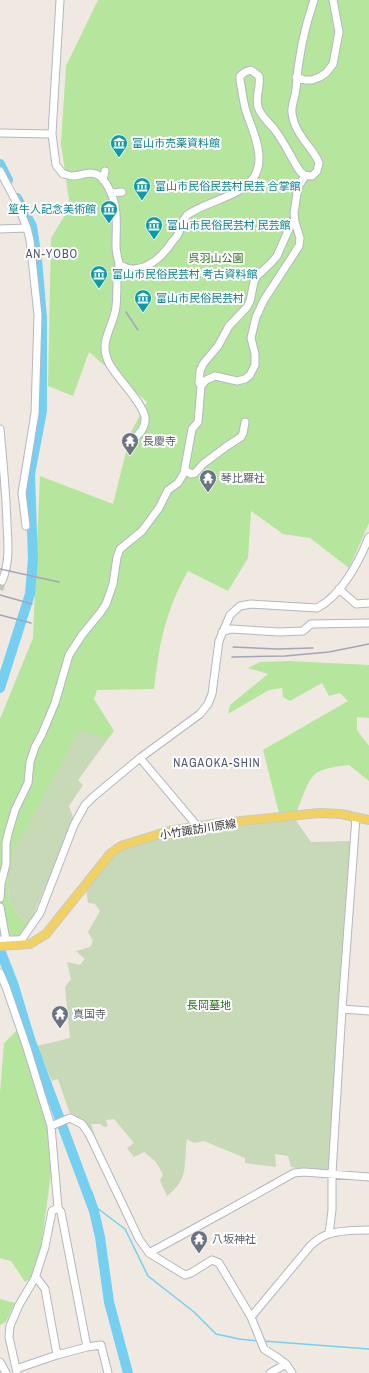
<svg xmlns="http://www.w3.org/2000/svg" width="369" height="1373" viewBox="0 0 369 1373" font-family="'Archivo Narrow','Noto Sans JP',sans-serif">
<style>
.green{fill:#b6e59e}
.cemetery{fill:#c8d9b8}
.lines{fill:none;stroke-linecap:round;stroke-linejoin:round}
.stream{stroke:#75cff0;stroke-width:1.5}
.river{stroke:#75cff0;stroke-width:10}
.minor-tunnel{stroke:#c8c4bd;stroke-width:7;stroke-dasharray:7 3.5;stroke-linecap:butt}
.minor-casing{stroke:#b4b7c1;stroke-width:9}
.major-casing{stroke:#c9c9c9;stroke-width:10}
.minor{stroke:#fff;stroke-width:7}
.major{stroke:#f2d163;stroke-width:8}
.rail{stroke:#a3a6b8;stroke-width:1.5}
.labels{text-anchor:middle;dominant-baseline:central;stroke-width:4;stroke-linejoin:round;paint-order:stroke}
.culture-label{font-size:11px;fill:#0d838f;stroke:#fff;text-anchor:start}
.park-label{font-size:11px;fill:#2c6e1b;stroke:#fff}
.worship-label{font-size:11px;fill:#5b616d;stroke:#fff;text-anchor:start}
.street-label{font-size:11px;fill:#2e2e2e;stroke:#fff}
.neighbourhood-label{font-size:12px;letter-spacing:1px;fill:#4d5680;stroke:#fff}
</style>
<rect width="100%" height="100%" fill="#efe9e1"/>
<!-- green -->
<path class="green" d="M98,0H369V523L349,568L310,538L283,534L251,511L248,558L228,591L188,571C180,585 173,600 168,616C160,639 157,665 154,689L97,690L94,699L114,731L108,739L79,731L13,854L7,868L9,903L27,925L19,936L0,935V719L33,638L40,476L113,504L131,432L147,402L89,352L73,396L48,386L51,238L70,207L61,143L66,66Z
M288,661L369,665V718L357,717V730L369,746V781L349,765C339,766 322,768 315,774C307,781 301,801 297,811L279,813L263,750L348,701L340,693L329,696L322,683L290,701L283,697L282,688L269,690L228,714L230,705L268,674L248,668L260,662Z
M17,1030L48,1126L52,1166L41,1247L31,1278L25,1282L11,1261L0,1258V1093L4,1043Z
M0,1299L15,1303L6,1322L0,1325Z"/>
<!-- cemetery -->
<path class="cemetery" d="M79,730L108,739L78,780L83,785L69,806L74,820L33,916L27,925L9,903L7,868L12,855Z
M295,819L311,842L352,841L330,1169L325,1173L291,1167L288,1156L275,1154L276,1167L245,1163V1158L204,1141L194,1143L187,1139C183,1165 190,1178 167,1196L160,1181L163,1174L155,1161L144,1152L134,1157L127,1148L134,1143L114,1119L106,1120L108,1126L104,1127L100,1124H91L95,1135L91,1136L76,1119L70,1114L58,1079L52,1081L37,1046L70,1038L65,987L71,979L67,962L80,965L85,959L76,951L90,947L93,941L88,932L100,911L95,904L88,903L86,889L121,846L208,829Z"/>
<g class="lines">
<!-- stream -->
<path class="stream" d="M87,1194L92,1192L97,1208L125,1229L148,1276L194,1312L216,1334L239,1339L258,1341
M263,1341L369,1349"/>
<!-- river -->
<path class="river" d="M0,164L8,180
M0,688L30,594L33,559L30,474L42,411V318L37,259L32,226L17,198
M0,950L13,983L30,1039L94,1211L100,1237L109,1302L128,1373"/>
<!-- minor-tunnel -->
<path class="minor-tunnel" d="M0,590L2,581"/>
<!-- minor casing -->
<g class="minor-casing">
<path id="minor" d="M60,0L52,134L56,165L63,174C66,174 69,176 72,176C81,176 90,170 98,175C103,178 106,183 108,187C119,206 116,225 116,246C116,253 118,258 119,264C119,268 118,272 117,276C117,286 117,297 116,307C113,329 97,342 110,365C118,379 142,402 145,417C146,427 139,435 132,440
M296,77L305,80H312L320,77L326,73L333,64L339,32L333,0
M0,133L52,134
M0,171L18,205L27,228L30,240L38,315L35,413L22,493L26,526
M103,180L105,171
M111,193L122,192
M0,229L27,228
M119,264C139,278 161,259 172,242C175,239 178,235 179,232C182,224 181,222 187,215C203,204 223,200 240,190C273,170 255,138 246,111C243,101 242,90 240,80V76L245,72L251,70L259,76C261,87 255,96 258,107C261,117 269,122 275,130C284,142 291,157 299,170C303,175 305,176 312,176L317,171L319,163C313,148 300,140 294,122C289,107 294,104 296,89C298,59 304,29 314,0
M201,386L199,383L200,371L203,364L218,346L229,326L247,307L250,301L254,282L257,276L271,263L277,256L292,222H295
M0,429C3,461 6,492 7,524C8,543 10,563 2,581
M185,470L191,474L195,473L203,464L227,446L241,437L243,433L245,422
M339,589L356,604L369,603
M222,632L231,629L280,632L303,631L311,624L368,623
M140,758L198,827
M0,898L1,884L6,864V843L8,834L15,810L28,783L30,762L35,747L42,734L55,703L69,655L82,635L100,613L106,604L113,584L117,557L120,549L142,531L159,508L168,490L178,483L184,473L192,429L198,422L201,386L206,380L215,376L237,381L245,379L250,375L255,365V354L251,338L256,317L264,300L299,246L300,238L295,222L294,213L298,187L305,176
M0,907L6,940
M0,940H18L22,939L40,913L74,825L85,805L93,797L140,758L200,714L208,704L212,694L219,641L230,615L240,606L251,604L317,608C341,596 359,562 369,537
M0,973L6,987L26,1045L51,1126L58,1208L61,1212L87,1347L57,1355L16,1369
M342,1009L369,1011
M51,1126L70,1118L82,1124L89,1134L139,1239L149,1253L185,1275L191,1273L212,1260L219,1263L251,1317L264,1349L278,1358L286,1364L292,1373
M329,1234L332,1210V1174L342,1009L356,817
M149,1253L228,1210L294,1173L304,1172L369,1177
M36,1277L45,1289L57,1355
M251,1317L311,1245C315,1242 319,1238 324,1236C335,1230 357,1230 369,1230
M87,1347L101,1345L108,1373
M0,1362L6,1373
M17,1373L9,1337L10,1326L19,1305L35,1278L45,1247L52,1211L58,1208
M270,1373L286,1364"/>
</g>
<!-- major casing -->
<g class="major-casing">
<path id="major" d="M0,946L30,944L46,934L111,853L121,846L169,831L213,824L319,813L341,814L369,820"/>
</g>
<!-- minor -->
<use href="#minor" class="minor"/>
<!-- major -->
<use href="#major" class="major"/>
<!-- rail -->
<path class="rail" d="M126,312L138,330
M0,569L59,582
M0,595L32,604
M0,615L31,623
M233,647L277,649L313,648
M232,657L285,656L329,652L369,644"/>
</g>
<!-- icons -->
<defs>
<g id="museum-pin" transform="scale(0.9)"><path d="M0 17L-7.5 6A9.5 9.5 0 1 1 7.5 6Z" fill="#0f9aa8" stroke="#fff"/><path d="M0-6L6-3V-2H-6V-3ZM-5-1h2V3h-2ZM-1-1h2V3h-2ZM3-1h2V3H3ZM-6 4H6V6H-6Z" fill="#fff"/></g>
<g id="temple-pin" transform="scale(0.9)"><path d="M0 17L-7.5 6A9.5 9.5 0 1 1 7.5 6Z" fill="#6b7280" stroke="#fff"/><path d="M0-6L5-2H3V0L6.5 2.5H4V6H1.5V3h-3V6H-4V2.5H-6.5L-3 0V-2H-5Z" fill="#fff"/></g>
</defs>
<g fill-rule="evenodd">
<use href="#museum-pin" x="119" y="143"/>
<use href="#museum-pin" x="142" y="186"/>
<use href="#museum-pin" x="109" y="209"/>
<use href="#museum-pin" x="154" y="225"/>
<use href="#museum-pin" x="99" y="274"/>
<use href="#museum-pin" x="143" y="298"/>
<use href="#temple-pin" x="130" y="441"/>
<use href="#temple-pin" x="208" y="478"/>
<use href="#temple-pin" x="60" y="1014"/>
<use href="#temple-pin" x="199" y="1239"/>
</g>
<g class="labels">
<!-- culture labels -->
<g class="culture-label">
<text x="132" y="143">富山市売薬資料館</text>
<text x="155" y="186">富山市民俗民芸村民芸 合掌館</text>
<text x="96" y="209" text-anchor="end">篁牛人記念美術館</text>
<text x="167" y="225">富山市民俗民芸村 民芸館</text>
<text x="112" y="274">富山市民俗民芸村 考古資料館</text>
<text x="156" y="298">富山市民俗民芸村</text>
</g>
<!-- park labels -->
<g class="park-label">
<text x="216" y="258">呉羽山公園</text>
<text x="209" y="1005">長岡墓地</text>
</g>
<!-- worship labels -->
<g class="worship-label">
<text x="143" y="441">長慶寺</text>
<text x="221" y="478">琴比羅社</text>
<text x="73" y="1014">真国寺</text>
<text x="212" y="1239">八坂神社</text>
</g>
<!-- street labels -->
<g class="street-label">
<text transform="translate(198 829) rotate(-9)">小竹諏訪川原線</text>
</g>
<!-- neighbourhood labels -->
<g class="neighbourhood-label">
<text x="52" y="254">AN-YOBO</text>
<text x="217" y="763">NAGAOKA-SHIN</text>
</g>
</g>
</svg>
